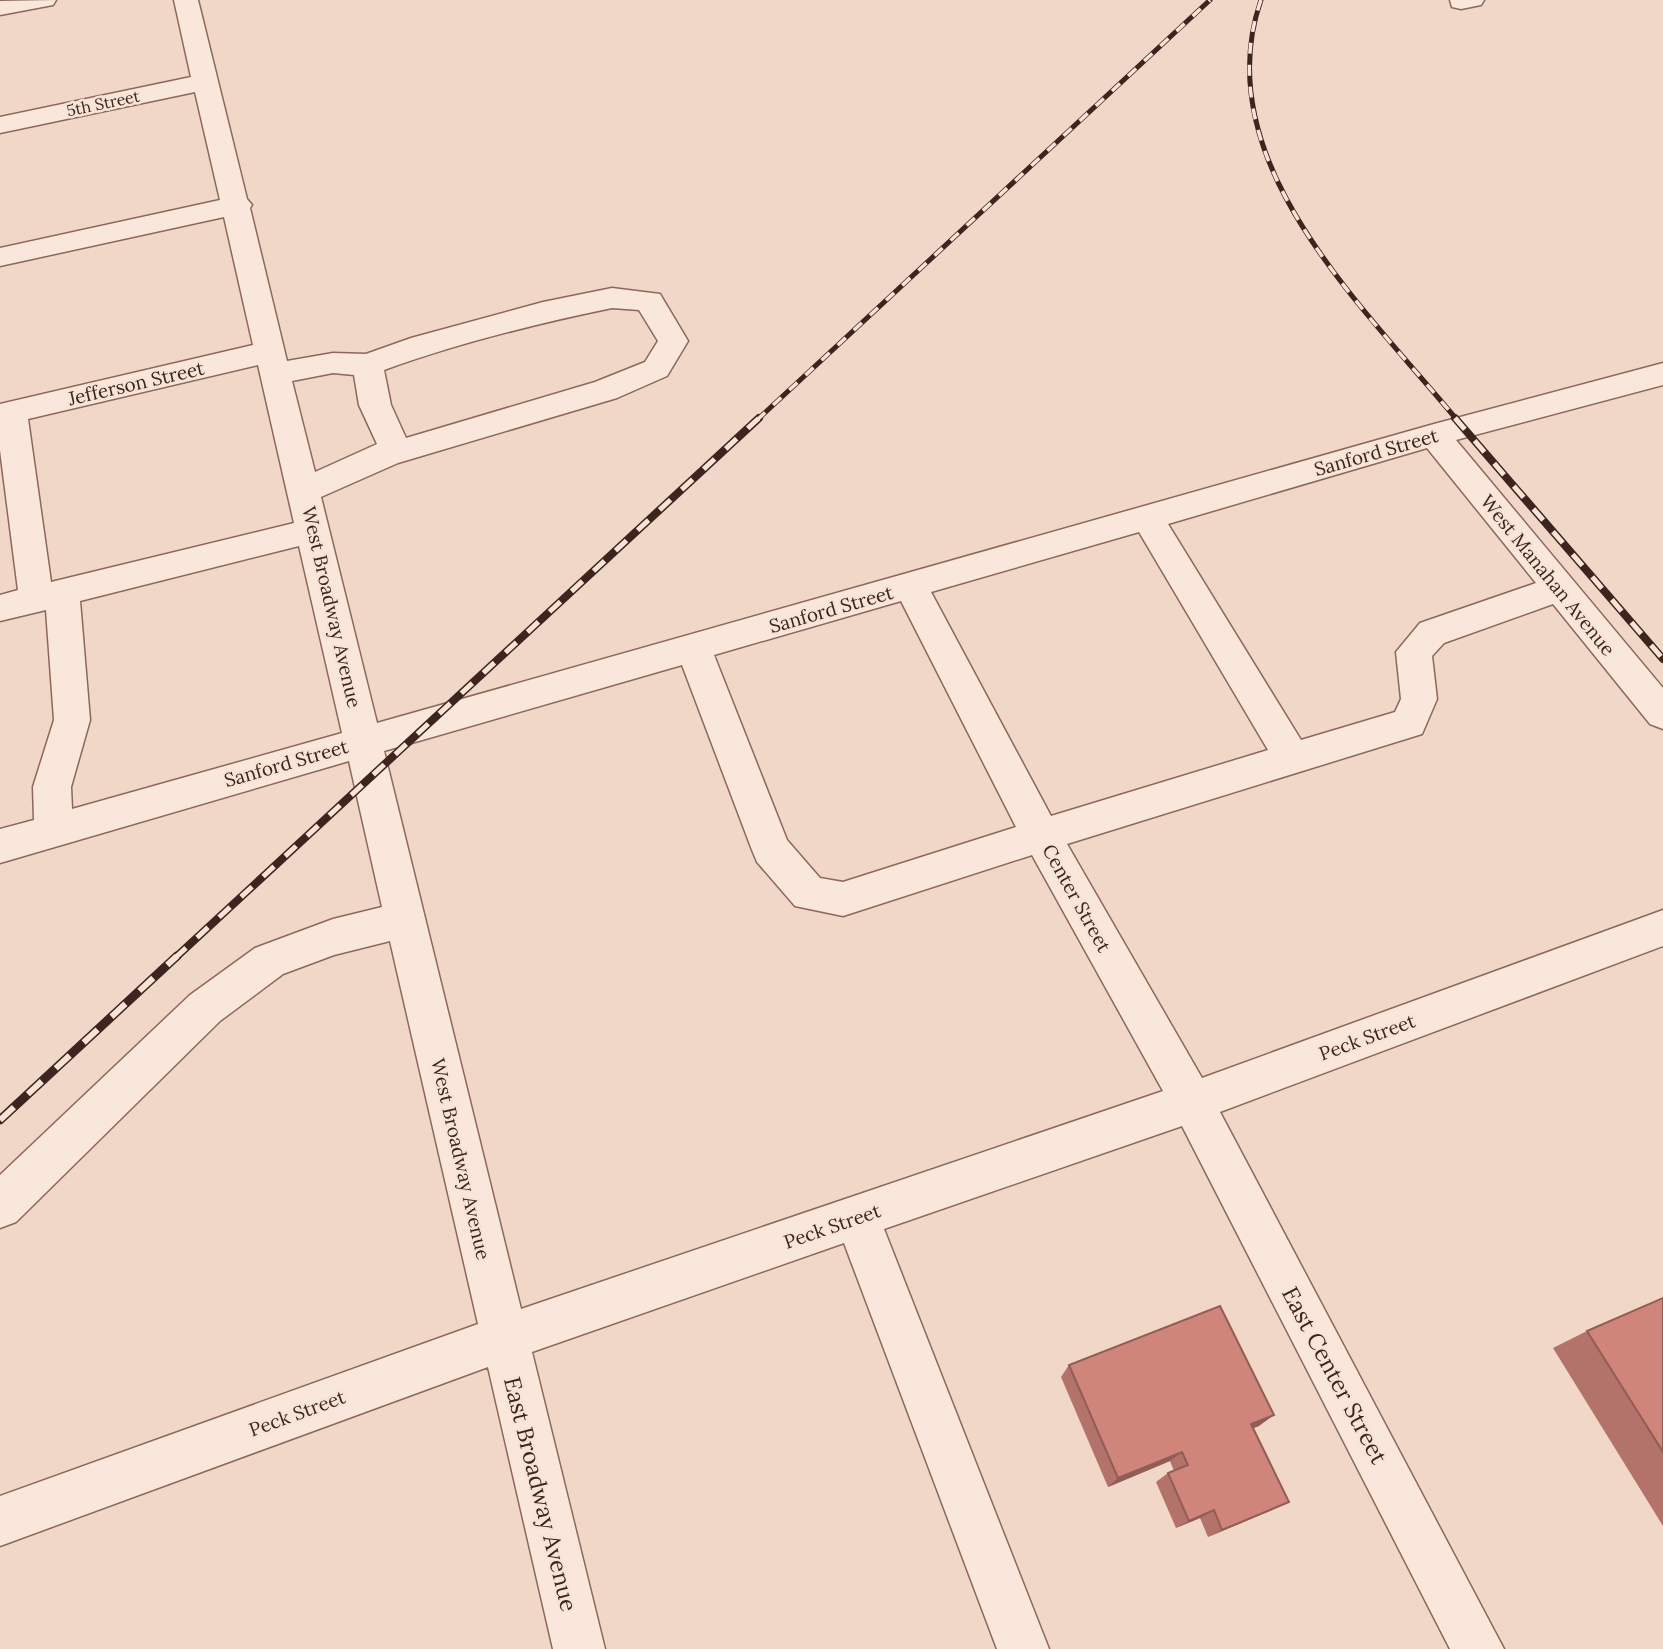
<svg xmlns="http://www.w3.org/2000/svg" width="1663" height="1649" viewBox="0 0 1663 1649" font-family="Lora,serif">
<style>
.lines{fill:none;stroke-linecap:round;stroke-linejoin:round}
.minor-casing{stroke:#8d675b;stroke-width:3}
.minor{fill:#fae7db;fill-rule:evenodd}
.rail-far2-casing{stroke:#3d251f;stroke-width:5}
.rail-far1-casing{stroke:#3d251f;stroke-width:8}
.rail-casing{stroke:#3d251f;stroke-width:9}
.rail-far2{stroke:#f7e4d7;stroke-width:3.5;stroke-dasharray:11;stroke-linecap:butt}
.rail-far1{stroke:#f7e4d7;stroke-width:5;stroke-dasharray:15;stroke-linecap:butt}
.rail{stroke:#f7e4d7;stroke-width:6;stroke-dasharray:19;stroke-linecap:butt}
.wall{fill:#b3726a}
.shaded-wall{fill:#925d56}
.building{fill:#d0857b;stroke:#925d56;stroke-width:2}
.labels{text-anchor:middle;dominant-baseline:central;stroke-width:5;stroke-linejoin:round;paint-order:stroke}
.far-street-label{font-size:16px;fill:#3d251f;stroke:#f7e4d7}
.street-label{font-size:19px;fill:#3d251f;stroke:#f7e4d7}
.near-street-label{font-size:23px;fill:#3d251f;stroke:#f7e4d7}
</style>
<rect width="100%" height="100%" fill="#f0d7c7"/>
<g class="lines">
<!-- minor casing -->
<g class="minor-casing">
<path id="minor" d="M56,0L53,5L0,15V1Z
M174,0H198L247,199L252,205L250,208L287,361L333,353L366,354L411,338L543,302L612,288L660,294L688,341L667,376L617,398L398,463L321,497L377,723L1434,424L1663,363V385L1456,440L1663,688V729L1650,724L1553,604L1444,643L1432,656L1437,699L1422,734L1067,844L1202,1078L1663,910V946L1220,1112L1504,1649H1450L1182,1126L884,1229L1049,1649H997L844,1243L532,1352L605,1649H553L488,1367L0,1546V1496L478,1324L390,941L334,955L283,974L220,1021L16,1222L0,1228V1175L190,995L255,948L333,919L382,907L349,761L0,863V829L34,820L33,787L54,720L46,610L0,621V595L18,590L0,450V404L253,345L224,217L0,266V248L220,200L195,92L0,133V117L191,77ZM612,308L639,310L658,341L645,362L595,382L406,438L391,405L384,370C458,343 535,324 612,308ZM258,365L294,523L51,582L28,419ZM333,373L354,375L359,405L377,444L315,472L292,381ZM1427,448L1536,583L1420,623L1396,652L1401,699L1395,712L1301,740L1168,524ZM1139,532L1268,750L1051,816L931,592ZM299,546L342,733L72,809L71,787L90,720L80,601ZM901,601L1016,827L843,882L820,878L787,840L714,655ZM682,665L752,850L757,862L795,906L843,916L1032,855L1163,1091L521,1309L384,751Z
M1450,0H1484L1481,5L1461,9L1452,7Z"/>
</g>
<!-- minor -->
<use href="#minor" class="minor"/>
<!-- rail-far2 casing -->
<g class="rail-far2-casing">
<path id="rail-far2" d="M1261,0C1205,160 1364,307 1457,420
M757,420L1210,0"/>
</g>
<!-- rail-far1 casing -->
<g class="rail-far1-casing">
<path id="rail-far1" d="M1455,418L1663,659
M175,958L759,418"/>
</g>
<!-- rail casing -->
<g class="rail-casing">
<path id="rail" d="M0,1120L177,956"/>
</g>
<!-- rail-far2 -->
<use href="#rail-far2" class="rail-far2"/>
<!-- rail-far1 -->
<use href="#rail-far1" class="rail-far1"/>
<!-- rail -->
<use href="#rail" class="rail"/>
</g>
<!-- wall -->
<path class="wall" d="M1663,1298V1526L1553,1348L1587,1331Z
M1069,1365L1259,1426L1252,1428L1289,1502L1208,1537L1200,1518L1176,1528L1156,1482L1168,1473L1174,1471L1170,1461L1108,1487L1061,1377Z"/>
<!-- shaded-wall -->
<path class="shaded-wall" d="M1274,1415L1259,1426L1236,1435L1251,1424Z
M1182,1452L1170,1461L1108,1487L1118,1478Z
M1289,1502L1272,1510L1208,1537L1222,1530Z
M1214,1510L1200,1518L1176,1528L1189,1521Z"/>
<!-- building -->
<path class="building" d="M1663,1298V1452L1587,1331Z
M1220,1306L1274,1415L1251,1424L1289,1502L1222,1530L1214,1510L1189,1521L1168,1473L1188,1465L1182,1452L1118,1478L1069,1365Z"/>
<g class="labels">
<!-- far-street labels -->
<g class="far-street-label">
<text transform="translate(103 103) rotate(-12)">5th Street</text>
</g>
<!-- street labels -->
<g class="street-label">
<text transform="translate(136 383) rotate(-13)">Jefferson Street</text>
<text transform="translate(1376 452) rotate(-16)">Sanford Street</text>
<text transform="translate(1548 575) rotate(51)">West Manahan Avenue</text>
<text transform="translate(332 607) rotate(77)">West Broadway Avenue</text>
<text transform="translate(831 609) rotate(-16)">Sanford Street</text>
<text transform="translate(286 763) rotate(-16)">Sanford Street</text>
<text transform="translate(1077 898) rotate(61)">Center Street</text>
<text transform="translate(1367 1037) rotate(-20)">Peck Street</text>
<text transform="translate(461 1159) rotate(77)">West Broadway Avenue</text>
<text transform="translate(832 1226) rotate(-19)">Peck Street</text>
<text transform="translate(297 1413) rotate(-20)">Peck Street</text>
</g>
<!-- near-street labels -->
<g class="near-street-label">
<text transform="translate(1335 1375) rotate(62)">East Center Street</text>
<text transform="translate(541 1494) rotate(76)">East Broadway Avenue</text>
</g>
</g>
</svg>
